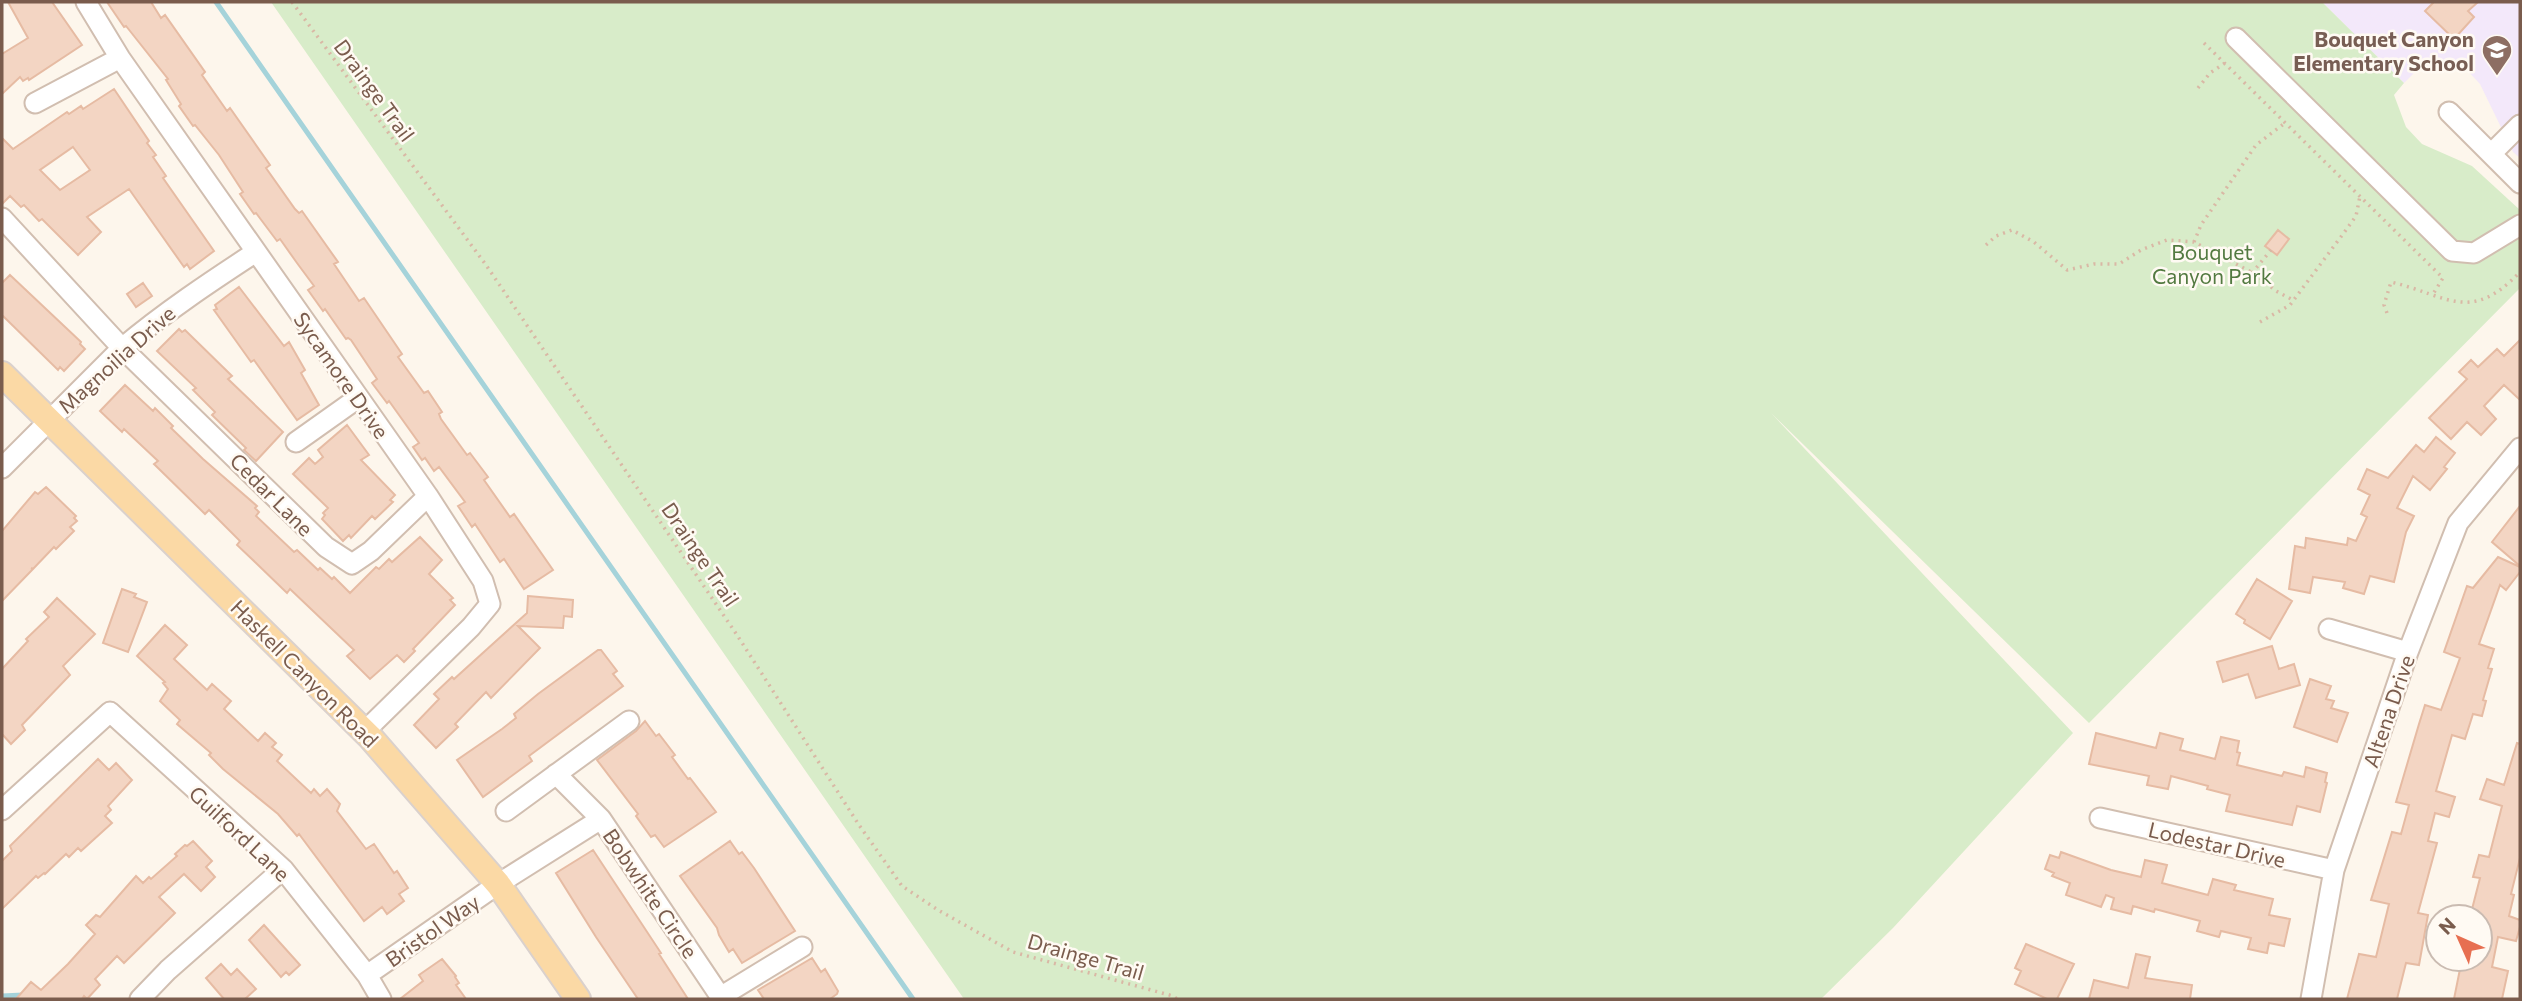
<svg xmlns="http://www.w3.org/2000/svg" width="2522" height="1001" viewBox="0 0 2522 1001" font-family="Commissioner,sans-serif">
<style>
.education{fill:#f3e8fa}
.green{fill:#d8ecc9}
.lines{fill:none;stroke-linecap:round;stroke-linejoin:round}
.stream{stroke:#a5d3da;stroke-width:5}
.building{fill:#f3d5c3;stroke:#e6bba3;stroke-width:2;fill-rule:evenodd}
.minor-casing{stroke:#d1beb0;stroke-width:23}
.major-casing{stroke:#dad1cd;stroke-width:28}
.path{stroke:#d9b8a5;stroke-width:3.5;stroke-dasharray:2 5;stroke-linecap:butt}
.minor{stroke:#fff;stroke-width:19}
.major{stroke:#fbd9a5;stroke-width:24}
.labels{text-anchor:middle;dominant-baseline:central;stroke-width:5;stroke-linejoin:round;paint-order:stroke}
.education-label{font-size:21px;font-weight:bold;fill:#785e54;stroke:#fffaf3;text-anchor:end}
.street-label{font-size:21px;fill:#7a5c4d;stroke:#fffaf3}
.park-label{font-size:21px;fill:#537a41;stroke:#fffaf3}
</style>
<rect width="100%" height="100%" fill="#fdf6ec"/>
<!-- education -->
<path class="education" d="M2322,2H2520V158L2513,152L2480,84L2468,71L2453,63H2435L2416,71L2404,83Z"/>
<!-- green -->
<path class="green" d="M271,2H2322L2404,83L2394,95L2406,127L2422,144L2472,166L2520,210V288L2089,723L1771,413L2073,733L1893,928L1821,999H964Z"/>
<g class="lines">
<!-- stream -->
<path class="stream" d="M216,2L913,999
M2,996L23,995"/>
</g>
<!-- building -->
<path class="building" d="M8,2H52L82,45L29,80L28,78L23,81L20,77L2,94V54L28,38Z
M107,2H151L161,18L165,15L205,72L202,75L227,111L230,108L270,165L266,168L295,209L299,213L302,211L338,262L334,264L359,301L364,298L402,354L398,357L424,393L428,391L442,412L439,414L441,419L467,455L470,453L488,477L484,480L510,517L514,514L553,570L524,589L504,559L500,562L475,524L472,527L458,506L465,502L439,467L434,471L425,458L422,460L413,447L419,443L389,401L387,403L372,383L377,379L351,340L348,338L346,339L325,309L323,311L308,290L314,286L297,263L280,239L277,241L256,213L254,214L240,194L243,192L219,155L195,125L193,126L179,106L181,104L166,80L168,79L130,31L126,26L124,27Z
M2434,2H2478L2468,11L2474,17L2454,39L2425,11Z
M114,89L149,141L147,143L156,155L153,157L166,176L163,178L214,251L190,269L187,264L184,267L129,189L87,217L101,232L78,255L42,219L39,221L24,205L21,207L10,196L2,204V138L13,149L67,112L69,114L81,106L83,109ZM73,147L90,170L60,190L40,170Z
M2278,230L2289,239L2277,255L2265,246Z
M10,275L81,342L80,344L85,349L64,371L60,367L58,370L2,315V283Z
M143,283L152,296L136,307L127,294Z
M239,287L284,346L289,342L305,370L301,373L319,405L297,420L254,360L251,362L214,310L217,309L215,305Z
M179,329L182,332L185,330L232,376L228,379L283,432L256,461L244,450L246,448L212,415L215,412L193,390L196,388L157,351Z
M2520,340V400L2504,385L2484,406L2496,419L2481,435L2467,422L2451,439L2429,418L2467,379L2459,372L2471,360L2478,367L2497,349L2504,356Z
M125,385L153,411L155,408L173,426L171,428L203,459L257,506L255,508L259,512L256,516L294,552L297,550L318,570L320,568L332,579L334,577L350,593L376,567L379,569L389,559L392,562L420,537L442,560L429,574L453,598L450,600L455,605L413,649L415,651L404,662L397,655L370,679L347,656L354,650L290,589L287,593L256,563L237,545L240,541L209,510L205,514L154,464L158,461L124,429L122,432L100,411Z
M347,425L369,455L361,460L395,495L390,500L393,502L375,519L372,516L351,538L349,535L343,541L322,519L325,515L323,513L328,508L293,474L309,458L315,464L323,457L318,450Z
M2436,437L2455,453L2444,467L2447,469L2430,490L2413,476L2397,508L2414,516L2406,532L2394,582L2370,576L2364,594L2343,588L2345,582L2313,577L2310,593L2289,589L2295,546L2305,548L2306,538L2347,545L2348,538L2356,541L2367,517L2361,514L2370,495L2358,489L2367,469L2388,478L2416,445L2424,452Z
M46,487L76,516L74,518L77,521L70,527L74,531L56,549L54,547L33,569L31,568L33,569L2,601V531L35,492L38,494Z
M2520,506V566L2492,542Z
M2498,557L2520,567V572L2506,590L2500,585L2479,644L2494,649L2488,668L2492,669L2483,700L2486,701L2482,716L2473,714L2465,739L2452,735L2436,791L2455,797L2449,817L2435,813L2428,841L2437,843L2418,913L2428,915L2419,965L2406,963L2397,999H2347L2359,954L2376,957L2389,904L2371,900L2392,832L2401,834L2409,805L2396,802L2419,724L2425,705L2441,710L2460,658L2444,652L2467,586L2473,588Z
M2257,579L2292,601L2270,639L2244,623L2245,620L2236,614Z
M122,589L136,594L134,597L147,602L128,652L103,643Z
M528,596L573,600L572,617L564,616L563,628L518,626L540,648L491,698L486,692L455,724L458,727L436,748L414,725L439,699L434,694L452,677L454,679L527,613Z
M57,598L95,634L63,666L70,675L22,725L25,730L11,744L2,734V669L28,641L26,639L49,617L44,612Z
M165,625L187,645L174,659L207,690L212,684L231,701L224,709L258,741L265,733L276,743L272,747L282,755L277,761L311,793L314,789L320,796L327,789L340,804L337,811L366,849L374,844L394,873L397,871L408,888L399,894L404,901L387,914L382,907L364,921L299,834L297,836L278,814L223,769L209,755L211,753L177,724L180,720L160,701L168,689L163,683L165,682L137,656Z
M2272,646L2279,669L2294,664L2300,685L2256,698L2248,674L2223,682L2217,662Z
M598,650H601L617,671L613,674L623,686L529,756L532,761L483,797L457,760L502,729L516,718L514,714L538,694Z
M2310,679L2331,686L2326,699L2334,701L2331,708L2348,713L2337,742L2294,727Z
M645,721L656,736L659,734L675,755L672,757L688,779L690,778L716,812L664,847L655,835L651,837L636,816L638,814L597,760L636,731Z
M2096,733L2156,748L2160,733L2183,739L2180,750L2215,759L2221,737L2239,741L2237,752L2240,753L2237,765L2282,776L2284,772L2304,777L2306,767L2327,773L2325,782L2327,783L2320,812L2297,806L2292,825L2226,811L2230,795L2207,789L2208,786L2171,776L2168,789L2147,785L2149,776L2089,764Z
M2517,743L2520,744V858L2511,894L2514,895L2509,916L2520,920V927L2516,941L2498,937L2492,967L2508,971L2502,999H2454L2462,959H2480V917H2470L2480,878L2473,877L2479,855L2489,857L2502,806L2480,799L2487,779L2504,785Z
M98,759L109,770L116,763L132,780L108,806L111,810L105,816L112,823L81,851L78,848L69,857L66,854L45,874L44,873L38,878L36,876L2,909V861L12,851L10,846Z
M193,841L212,861L206,867L215,877L201,891L184,874L159,897L175,913L124,963L117,956L95,979L100,985L87,999L84,996L82,999H16L31,982L41,990L68,964L95,934L86,925L96,915L100,917L136,876L143,883L149,877L151,879L177,856L175,854L185,845L187,846Z
M730,841L739,854L742,852L754,868L795,931L742,963L733,949L729,952L719,935L717,928L680,876Z
M593,850L661,953L659,954L688,999H638L596,937L556,873Z
M2061,852L2111,870L2141,877L2145,860L2167,865L2162,883L2208,895L2213,879L2236,885L2234,890L2273,899L2269,915L2290,919L2284,946L2269,943L2267,953L2248,949L2251,938L2221,931L2219,937L2197,931L2200,921L2155,909L2154,912L2133,906L2131,914L2111,909L2114,898L2106,895L2101,907L2066,895L2070,883L2052,876L2054,873L2045,869L2050,855L2059,858Z
M264,925L300,965L289,975L286,972L281,977L249,940Z
M2026,944L2074,964L2057,999H2047L2015,984L2021,971L2015,968Z
M2136,954L2150,957L2145,978L2192,985L2190,999H2089L2094,980L2128,988Z
M812,958L821,972L825,969L838,991L837,994L830,999H764L758,990Z
M442,959L456,976L455,977L459,983L456,985L466,999H400L423,981L419,975Z
M221,964L231,975L237,969L256,989L245,999H224L206,978Z"/>
<g class="lines">
<!-- minor casing -->
<g class="minor-casing">
<path id="minor" d="M86,2L120,58L428,496L483,581L490,604L471,627L365,731
M2236,38L2452,251L2474,253L2520,225
M35,103L120,58
M2449,112L2520,183
M2491,154L2520,125
M2,218L122,348L326,547L352,564L371,551L428,496
M296,442L358,398
M2,468L122,348C165,312 210,282 256,252
M2329,629L2408,652
M556,774L601,819
M2,810L110,712L283,869L367,975L381,999
M506,811L629,721
M2100,818L2334,870
M367,975L498,884L601,819L722,999
M720,997L802,947
M140,999L168,970L283,869
M2311,999L2334,870L2408,652L2458,523L2520,448"/>
</g>
<!-- major casing -->
<g class="major-casing">
<path id="major" d="M2,374L370,737L498,884L578,999"/>
</g>
<!-- path -->
<path class="path" d="M292,2L486,265L737,635L859,825L902,886L938,910L1013,952L1173,996L1177,999
M2204,43L2443,278L2433,294
M2198,88L2210,73L2225,63
M2194,242L2201,225L2256,145L2285,123
M1986,245L1996,236L2012,230L2034,242L2067,270L2094,264H2119L2141,250L2167,240L2194,242L2257,275L2276,291L2293,300
M2252,273L2271,250
M2387,313L2384,305L2391,282C2449,296 2470,324 2520,272
M2260,322L2290,305L2346,230L2356,216L2360,196"/>
<!-- minor -->
<use href="#minor" class="minor"/>
<!-- major -->
<use href="#major" class="major"/>
</g>
<!-- icons -->
<defs>
<g id="school-pin" transform="scale(1.575)"><path d="M0 17L-7.5 6A9.5 9.5 0 1 1 7.5 6Z" fill="#8d6e63" stroke="#fffaf3"/><path d="M0-5L7-2L0 1L-7-2ZM-4 1L0 2.5L4 1V4Q0 6-4 4Z" fill="#fff"/></g>
</defs>
<g fill-rule="evenodd">
<use href="#school-pin" x="2497" y="50"/>
</g>
<g class="labels">
<!-- education labels -->
<g class="education-label">
<text x="2474" y="38">Bouquet Canyon<tspan x="2474" dy="24">Elementary School</tspan></text>
</g>
<!-- street labels -->
<g class="street-label">
<text transform="translate(375 90) rotate(54)">Drainge Trail</text>
<text transform="translate(116 359) rotate(-42)">Magnoilia Drive</text>
<text transform="translate(342 375) rotate(55)">Sycamore Drive</text>
<text transform="translate(272 494) rotate(45)">Cedar Lane</text>
<text transform="translate(701 554) rotate(56)">Drainge Trail</text>
<text transform="translate(305 673) rotate(45)">Haskell Canyon Road</text>
<text transform="translate(2388 711) rotate(-71)">Altena Drive</text>
<text transform="translate(240 833) rotate(43)">Guilford Lane</text>
<text transform="translate(2217 844) rotate(13)">Lodestar Drive</text>
<text transform="translate(651 893) rotate(56)">Bobwhite Circle</text>
<text transform="translate(432 930) rotate(-35)">Bristol Way</text>
<text transform="translate(1086 956) rotate(16)">Drainge Trail</text>
</g>
<!-- park labels -->
<g class="park-label">
<text x="2212" y="251">Bouquet<tspan x="2212" dy="24">Canyon Park</tspan></text>
</g>
</g>
<!-- border -->
<rect width="2522" height="1001" fill="none" stroke="#7a5c4d" stroke-width="7"/>
<!-- north arrow -->
<g transform="translate(2459 938) rotate(315)"><circle r="33" fill="#fffaf3" stroke="#cabbb1" stroke-width="2"/>
<path d="M0-5L12 26L0 18L-12 26Z" fill="#e76f51"/>
<text y="-10" font-size="19" font-weight="bold" text-anchor="middle" fill="#7a5c4d">N</text>
</g>
</svg>
